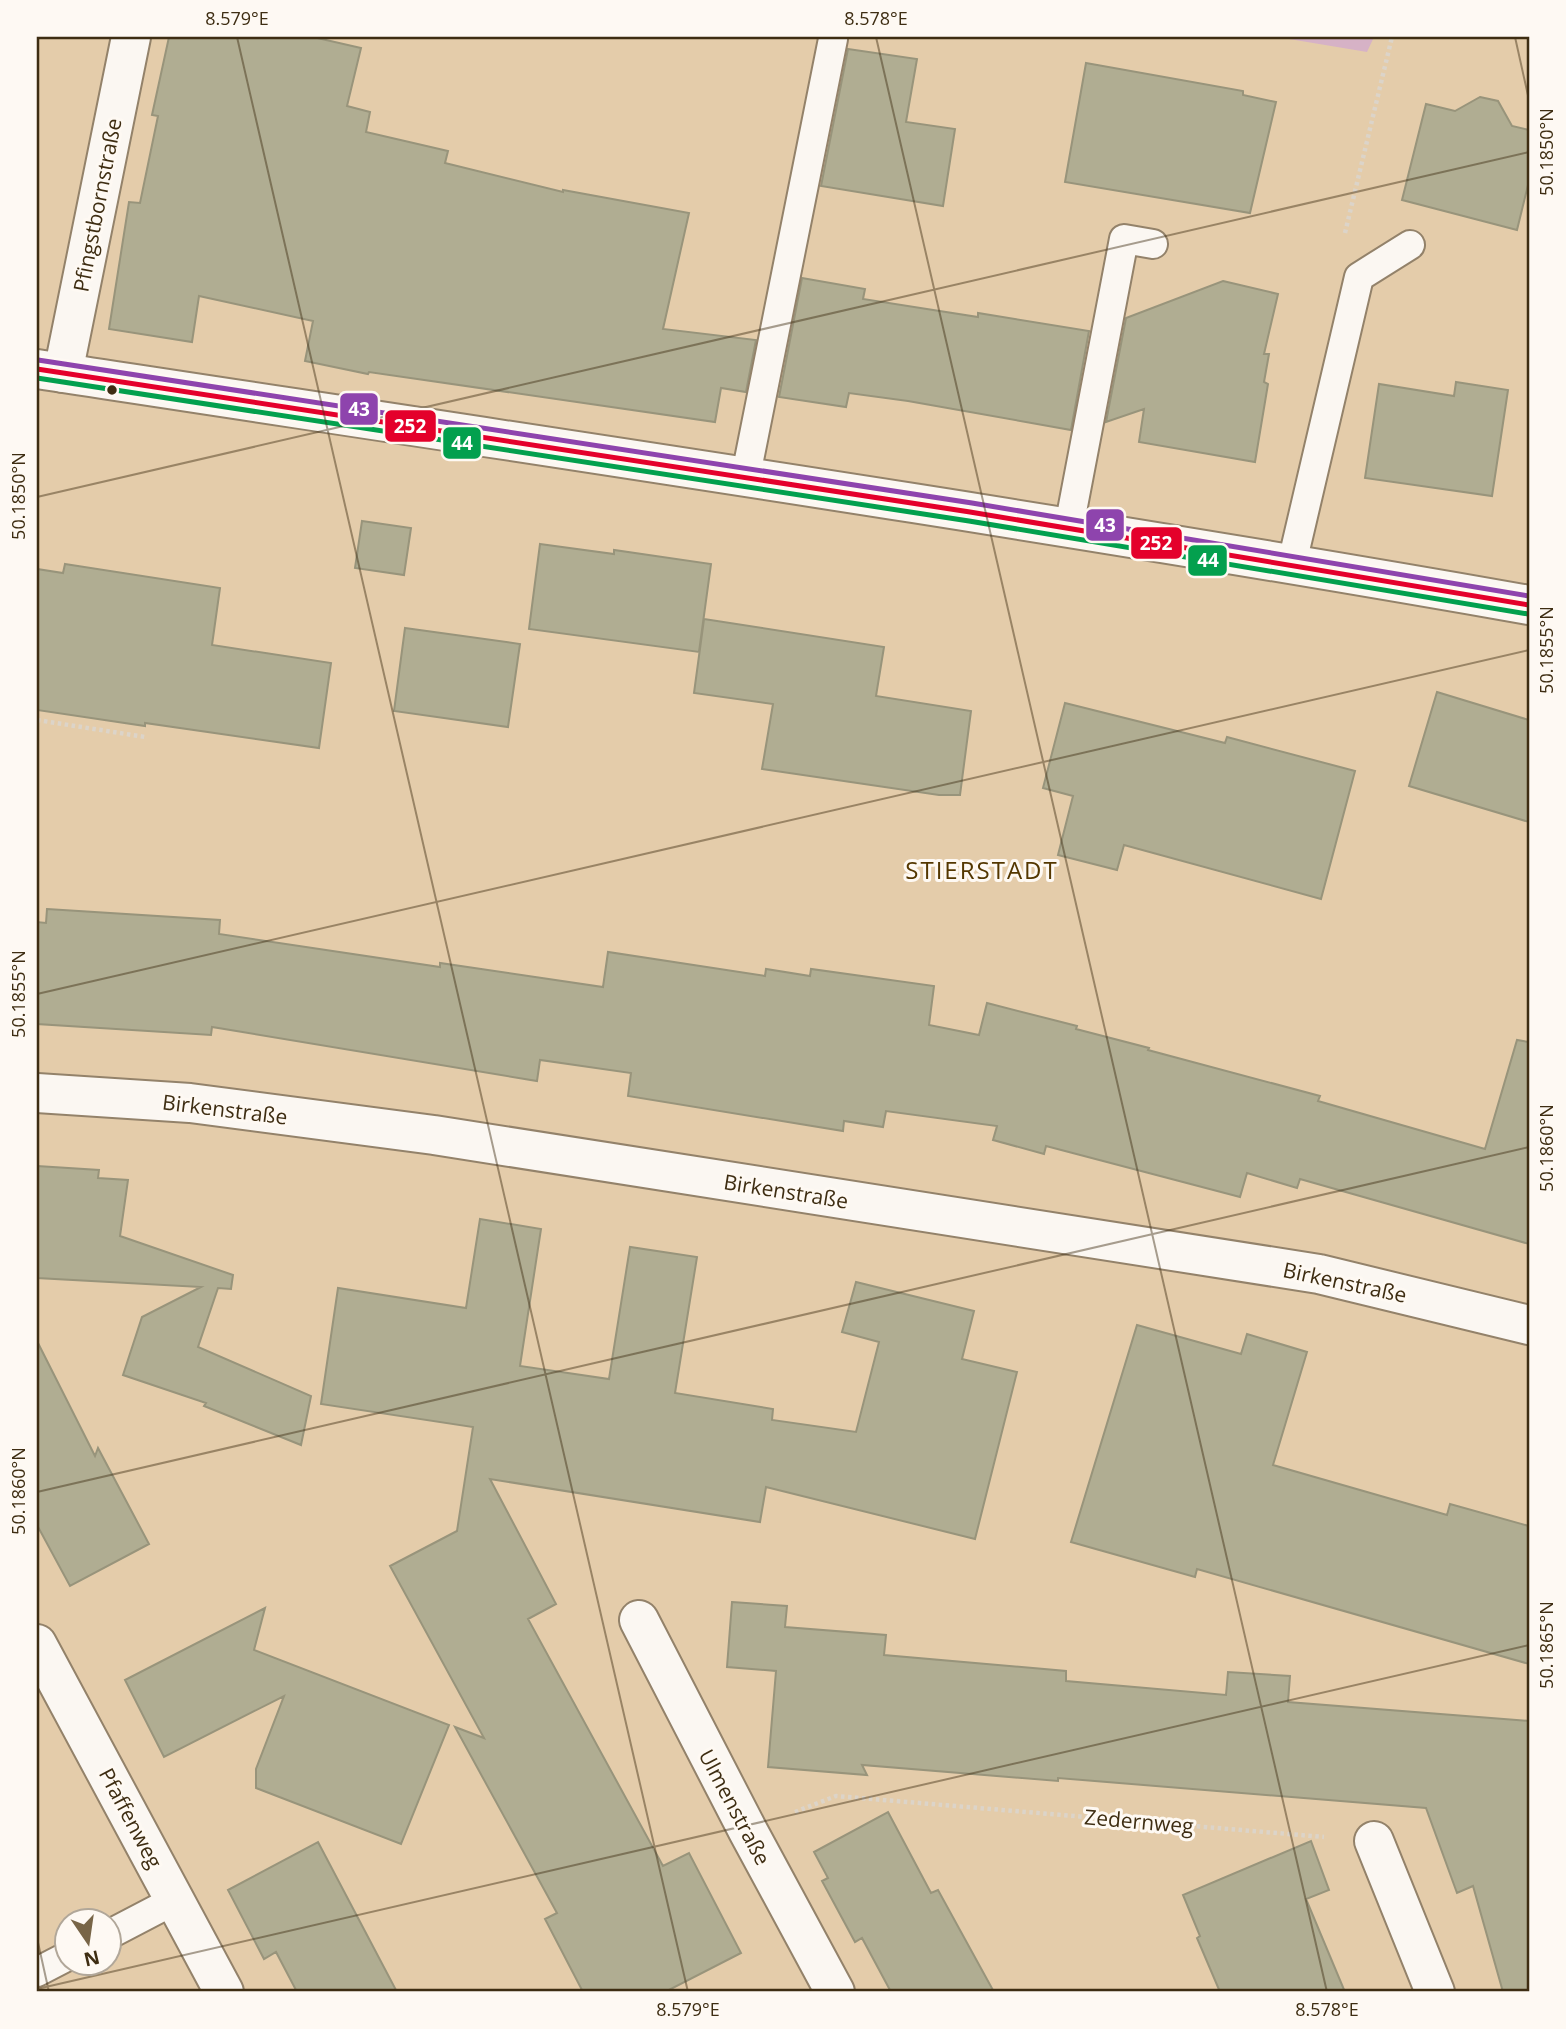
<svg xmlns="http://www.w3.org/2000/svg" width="1566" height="2029" viewBox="0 0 1566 2029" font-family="'Open Sans',sans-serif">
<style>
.green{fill:#d6b2c6}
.building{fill:#b0ad92;stroke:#98947b;stroke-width:2}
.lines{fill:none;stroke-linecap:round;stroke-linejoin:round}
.lane-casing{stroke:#93826a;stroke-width:32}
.street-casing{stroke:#93826a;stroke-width:42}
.secondary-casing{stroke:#93826a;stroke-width:42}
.path{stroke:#dcd4c9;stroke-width:4.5;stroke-dasharray:3.5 3.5;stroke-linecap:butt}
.lane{stroke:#fbf7f2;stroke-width:28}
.street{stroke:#fbf7f2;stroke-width:38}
.secondary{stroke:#fbf7f2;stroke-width:38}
.bus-1-casing{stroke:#fef9f3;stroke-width:10}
.bus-2-casing{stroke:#fef9f3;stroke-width:10}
.bus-3-casing{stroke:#fef9f3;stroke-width:10}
.bus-1{stroke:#e4002b;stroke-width:5}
.bus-2{stroke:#03a04e;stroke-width:5}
.bus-3{stroke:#8e44ad;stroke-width:5}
.ticks{fill:none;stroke:#3e2d12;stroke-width:2;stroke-opacity:0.45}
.bus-dot{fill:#3e2d12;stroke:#fef9f3;stroke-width:2.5}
.labels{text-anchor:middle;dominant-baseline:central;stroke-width:6;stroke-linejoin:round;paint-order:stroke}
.street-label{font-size:21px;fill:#3e2d12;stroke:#fef9f3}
.quarter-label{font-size:24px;letter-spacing:2px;fill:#543700;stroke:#fef9f3}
.line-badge{stroke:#fef9f3;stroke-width:2.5}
.badge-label{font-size:19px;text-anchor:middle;font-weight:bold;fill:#fff}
.neatline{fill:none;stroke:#3e2d12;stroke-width:2.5}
.ticks-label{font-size:18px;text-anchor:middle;fill:#3e2d12}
</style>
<rect width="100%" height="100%" fill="#e4ccaa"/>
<!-- green -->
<path class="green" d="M1277,37H1374L1367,52Z"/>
<!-- building -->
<path class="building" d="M169,37H313L361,48L347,106L370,112L366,132L448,151L445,163L563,192V190L689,213L663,329L756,340L746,392L721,388L715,422L369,372L368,374L305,361L313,321L199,296L192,342L109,329L129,202L140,203L158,116L152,115Z
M848,49L917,59L906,122L955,129L943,206L821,186Z
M1086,63L1243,91V95L1276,102L1250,213L1065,182Z
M1480,97L1498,101L1512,126L1529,130V181L1517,230L1402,200L1426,104L1455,111Z
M802,278L865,289L863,299L978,317V313L1089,331L1071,430L908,401L849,393L846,407L779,397Z
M1223,281L1278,294L1264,354H1269L1264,382L1268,384L1255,462L1139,442L1144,409L1106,422L1126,318Z
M1456,382L1508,390L1492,496L1365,478L1379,384L1454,396Z
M362,521L411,528L404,575L355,568Z
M540,544L614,554V550L711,564L699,652L529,629Z
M65,564L220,588L212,645L331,663L319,748L145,723V726L37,710V569L63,573Z
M704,619L884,647L876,696L971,711L960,795H939L762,769L773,704L694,693Z
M405,628L520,644L508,727L394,711Z
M1437,692L1529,720V822L1409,786Z
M1065,703L1225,743L1227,737L1355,771L1321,899L1124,845L1117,870L1058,855L1073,796L1043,788Z
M47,909L220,920L219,934L440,967V963L603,987L608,952L765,976L766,969L810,976L811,969L934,986L929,1025L979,1035L987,1003L1077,1026L1076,1029L1149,1048L1148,1050L1320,1096L1318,1101L1485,1149L1517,1040L1529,1042V1244L1300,1179L1297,1188L1247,1173L1240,1197L1046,1146L1044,1154L993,1140L997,1126L886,1111L883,1127L844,1121L843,1131L628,1096L631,1073L540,1060L537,1081L212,1027L211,1035L37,1024V922L46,923Z
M37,1166L99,1170L98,1178L128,1180L120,1236L233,1275L231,1289L218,1288L198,1347L311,1396L301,1445L204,1406L206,1403L123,1375L142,1317L201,1287L37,1278Z
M480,1219L541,1229L520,1366L609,1379L630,1247L697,1257L675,1393L773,1409L772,1420L856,1432L879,1342L842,1332L856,1282L974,1311L962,1359L1017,1372L975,1539L766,1487L760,1522L490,1479L556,1604L528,1619L663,1866L689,1853L741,1953L665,1992H583L545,1919L557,1913L455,1727L484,1738L390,1566L457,1531L473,1427L321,1404L338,1288L466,1308Z
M1137,1325L1241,1354L1247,1334L1307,1352L1273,1465L1447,1515L1450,1504L1529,1526V1664L1197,1569L1195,1577L1071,1542Z
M37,1341L95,1456L98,1448L149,1544L70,1586L37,1525Z
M732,1602L787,1606L785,1627L886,1635L884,1655L1066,1671V1681L1226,1695L1228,1672L1290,1676L1288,1702L1529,1721V1992H1503L1473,1886L1457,1893L1426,1808L1058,1778V1781L862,1765L867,1775L768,1767L776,1671L727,1667Z
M265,1608L254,1650L449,1725L401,1844L256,1788V1769L284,1696L164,1757L125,1680Z
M888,1812L931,1893L938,1890L994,1992H891L862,1938L855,1942L822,1881L828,1878L814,1852Z
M1311,1841L1329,1890L1306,1899L1345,1992H1220L1197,1938L1200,1936L1183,1895Z
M318,1842L397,1992H297L276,1952L264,1959L228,1890Z"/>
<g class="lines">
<!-- lane casing -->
<g class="lane-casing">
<path id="lane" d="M746,475L833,39
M1069,527L1124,239L1153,244
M1292,563L1359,277L1410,245
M108,1935L175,1900
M37,1972L66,1957"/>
</g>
<!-- street casing -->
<g class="street-casing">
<path id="street" d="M63,373L131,37
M37,1093L190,1103L434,1135L1319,1274L1529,1325
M639,1620L748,1831L835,1992
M37,1644L224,1992
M1374,1841L1435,1992"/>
</g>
<!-- secondary casing -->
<g class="secondary-casing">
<path id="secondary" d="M37,369C535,445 1033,518 1529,605"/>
</g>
<!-- path -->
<path class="path" d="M1345,233L1392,37
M37,720L145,737
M795,1812L836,1796L1324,1837"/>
<!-- lane -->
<use href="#lane" class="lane"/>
<!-- street -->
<use href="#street" class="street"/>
<!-- secondary -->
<use href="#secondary" class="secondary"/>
<!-- bus-1 casing -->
<g class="bus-1-casing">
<path id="bus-1" d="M37,369L970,512L1529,605"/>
</g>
<!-- bus-2 casing -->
<g class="bus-2-casing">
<path id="bus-2" d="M37,378L969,521L1528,614"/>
</g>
<!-- bus-3 casing -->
<g class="bus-3-casing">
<path id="bus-3" d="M38,360L972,503L1529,596"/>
</g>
<!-- bus-1 -->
<use href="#bus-1" class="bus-1"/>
<!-- bus-2 -->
<use href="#bus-2" class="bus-2"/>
<!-- bus-3 -->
<use href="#bus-3" class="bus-3"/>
</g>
<!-- ticks -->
<path class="ticks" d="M237,37L688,1992M876,37L1327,1992M1515,37L1529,100M37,497L1529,152M37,994L1529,650M37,1492L1529,1147M37,1938L49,1992M37,1989L1529,1645"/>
<!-- markers -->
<circle class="bus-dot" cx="112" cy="390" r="6"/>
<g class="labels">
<!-- street labels -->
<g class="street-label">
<text transform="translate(97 205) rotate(-79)">Pfingstbornstraße</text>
<text transform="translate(225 1109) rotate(7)">Birkenstraße</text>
<text transform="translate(786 1191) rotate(9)">Birkenstraße</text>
<text transform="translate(1345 1282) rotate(12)">Birkenstraße</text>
<text transform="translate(735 1807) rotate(62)">Ulmenstraße</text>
<text transform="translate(131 1818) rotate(62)">Pfaffenweg</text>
<text transform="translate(1139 1821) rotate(5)">Zedernweg</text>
</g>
<!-- quarter labels -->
<g class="quarter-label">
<text x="982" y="869">STIERSTADT</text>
</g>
</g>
<g class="line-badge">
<rect x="339" y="392" width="40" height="34" rx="7" fill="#8e44ad"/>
<rect x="384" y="409" width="53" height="34" rx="7" fill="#e4002b"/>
<rect x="442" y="426" width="40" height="34" rx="7" fill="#03a04e"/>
<rect x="1085" y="508" width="40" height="34" rx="7" fill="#8e44ad"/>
<rect x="1130" y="526" width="53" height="34" rx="7" fill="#e4002b"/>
<rect x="1187" y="544" width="41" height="33" rx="7" fill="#03a04e"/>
</g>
<g class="badge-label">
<text x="359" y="416">43</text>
<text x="410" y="433">252</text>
<text x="462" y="450">44</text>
<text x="1105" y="532">43</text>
<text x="1156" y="550">252</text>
<text x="1208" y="567">44</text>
</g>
<!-- border -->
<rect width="1566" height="2029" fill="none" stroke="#fef9f3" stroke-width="77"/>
<!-- north arrow -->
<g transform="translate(88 1942) rotate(167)"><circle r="33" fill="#fef9f3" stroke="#b1a799" stroke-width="2"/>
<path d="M0-5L12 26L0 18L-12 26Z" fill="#786547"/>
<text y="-10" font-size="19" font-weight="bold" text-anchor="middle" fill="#3e2d12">N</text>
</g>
<rect x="38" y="38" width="1490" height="1952" class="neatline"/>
<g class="ticks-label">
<text x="237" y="25">8.579°E</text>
<text x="876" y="25">8.578°E</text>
<text transform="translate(1547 152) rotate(-90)" y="6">50.1850°N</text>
<text transform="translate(19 496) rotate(-90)" y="6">50.1850°N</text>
<text transform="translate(1547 650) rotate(-90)" y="6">50.1855°N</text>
<text transform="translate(19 994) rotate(-90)" y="6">50.1855°N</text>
<text transform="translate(1547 1148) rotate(-90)" y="6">50.1860°N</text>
<text transform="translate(19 1491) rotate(-90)" y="6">50.1860°N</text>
<text transform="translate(1547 1645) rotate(-90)" y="6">50.1865°N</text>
<text x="688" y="2016">8.579°E</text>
<text x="1327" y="2016">8.578°E</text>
</g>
</svg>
